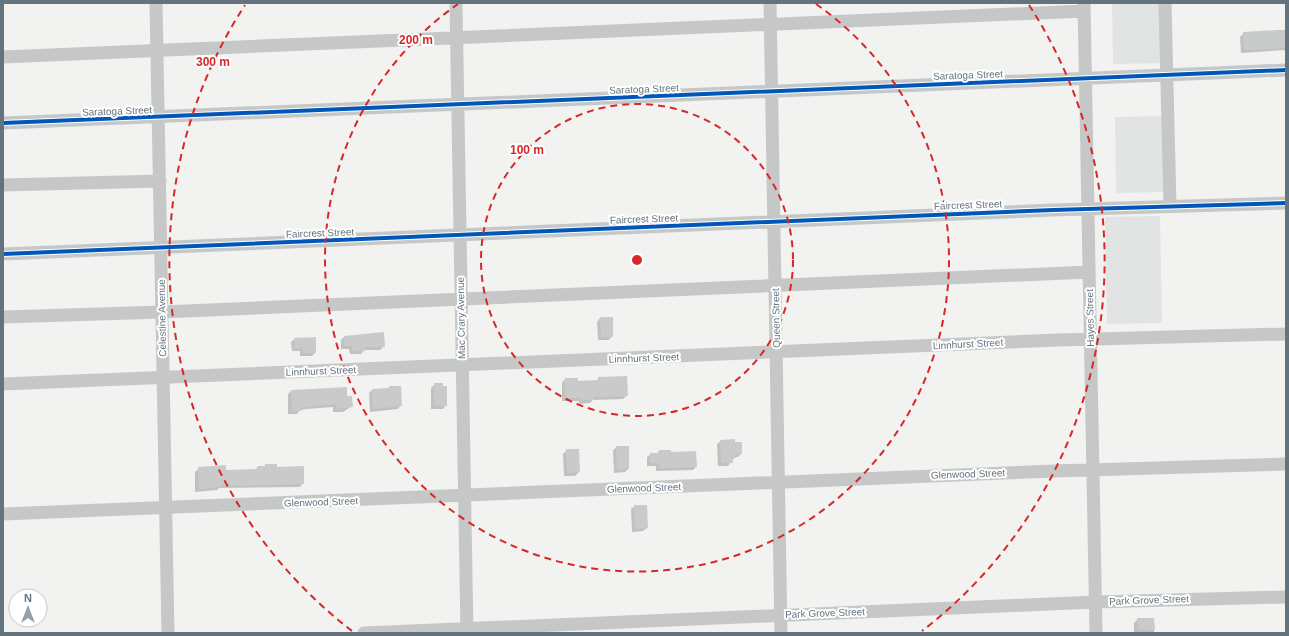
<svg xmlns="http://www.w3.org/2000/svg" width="1289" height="636" viewBox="0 0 1289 636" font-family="Arial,sans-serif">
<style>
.built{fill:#e2e4e3}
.shadow{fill:#0003}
.building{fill:#c9cbcb}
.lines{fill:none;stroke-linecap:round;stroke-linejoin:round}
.minor{stroke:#c6c8c8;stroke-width:13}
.cycleway-casing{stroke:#fff;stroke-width:6}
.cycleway{stroke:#0057b8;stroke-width:4}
.ring{fill:none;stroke:#d62828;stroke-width:2;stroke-dasharray:7 5}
.labels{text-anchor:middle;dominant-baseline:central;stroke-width:4;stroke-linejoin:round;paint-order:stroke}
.street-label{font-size:10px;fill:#64747f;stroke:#fff}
.centre{fill:#d62828;stroke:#fff;stroke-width:2}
.ring-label{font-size:12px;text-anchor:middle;font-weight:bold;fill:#d62828;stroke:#fff;stroke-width:4;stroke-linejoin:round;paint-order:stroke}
</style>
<rect width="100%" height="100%" fill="#f2f2f0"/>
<!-- built -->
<path class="built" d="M1112,3H1160L1162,63L1113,64Z
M1163,116L1164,192L1116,193L1115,117Z
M1160,216L1162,323L1107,324L1105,217Z"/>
<!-- shadow -->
<path class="shadow" d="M1286,32V50L1241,53L1240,37L1244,33Z
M600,318L612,336L609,340H598L597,322Z
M383,333L384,346L380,350H364L361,354H350L349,349H341V340L344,337Z
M295,339L315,353L312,356H300V351H292L291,342Z
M599,378L627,395L623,399L593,400L590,403L579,404V401H562V383L565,379L577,382L596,381Z
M435,384L446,405L443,409H431V388Z
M400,387L401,405L398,409L370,412L369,393L372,390Z
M291,391L346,397L352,406L343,412H333V407L307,409L300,410L297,414H288V394Z
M721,441L741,454L738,457H735L728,466H718L717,444Z
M617,447L628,469L625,472L614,473L613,450Z
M567,450L579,472L575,476H564L563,454Z
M659,451L670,453L696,467L693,470L656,471V466H647V457L651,454H657Z
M258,467L276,468L303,483L300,487L219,488L217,490L195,492V472L199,468L225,471L255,470Z
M635,506L647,528L643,531L632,532L631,509Z
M1138,619H1154V633H1134V623Z"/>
<!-- building -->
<path class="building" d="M1278,30H1286V48L1244,50L1243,32Z
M600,317H613V337H601Z
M384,332L385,347H365V351H353L352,346H344V336Z
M316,337V353H303V348H295L294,338Z
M627,376L628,396L594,397V400H582V398H565V378H578V381L598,380V377Z
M434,383H443V386H447V406H434Z
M389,386H401L402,406L373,409L372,389L389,388Z
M347,387V396H352L353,407L336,409V404L310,406V407H301V411H292L291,390Z
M735,439V442H742V454H735L736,458H733V463H721L720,440Z
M616,446H629V469L617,470Z
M566,449H579L580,472L567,473Z
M659,450H671V452L696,451L697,467L660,468L659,463H650V453H659Z
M265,464H277V467L304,466V484L240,486L221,485V487L199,489L198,467L226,465V470L258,469L257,466H265Z
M634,505H647L648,528L635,529Z
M1137,618H1154L1155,630H1138Z"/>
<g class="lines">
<!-- minor -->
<path class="minor" d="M156,3L168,633
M456,3L467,633
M770,3L781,633
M1084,3L1096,633
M1165,3L1170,206
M3,57L1084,11
M3,123L1286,70
M3,185L160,181
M3,254L1053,210L1286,203
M3,317L162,312L1089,272
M3,384L1058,340L1286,334
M3,514L1054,471L1286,464
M364,633L1096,602L1286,597"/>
<!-- cycleway casing -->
<g class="cycleway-casing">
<path id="cycleway" d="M3,123L1286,70
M3,254L1053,210L1286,203"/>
</g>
<!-- cycleway -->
<use href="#cycleway" class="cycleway"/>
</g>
<!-- distance rings -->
<g class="ring">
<circle cx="637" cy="260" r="156"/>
<path d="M816 4A312 312 0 1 1 458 4"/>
<path d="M352 631A468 468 0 0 1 245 5M1029 5A468 468 0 0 1 922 631"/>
</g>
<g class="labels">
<!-- street labels -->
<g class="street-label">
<text transform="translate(968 75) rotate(-2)">Saratoga Street</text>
<text transform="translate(644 89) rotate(-2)">Saratoga Street</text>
<text transform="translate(117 111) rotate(-2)">Saratoga Street</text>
<text transform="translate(968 205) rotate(-2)">Faircrest Street</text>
<text transform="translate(644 219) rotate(-2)">Faircrest Street</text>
<text transform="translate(320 233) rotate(-2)">Faircrest Street</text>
<text transform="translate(162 318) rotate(-91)">Celestine Avenue</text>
<text transform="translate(461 318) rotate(-91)">Mac Crary Avenue</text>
<text transform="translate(776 318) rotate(-91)">Queen Street</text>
<text transform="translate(1090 318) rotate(-91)">Hayes Street</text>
<text transform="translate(968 344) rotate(-3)">Linnhurst Street</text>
<text transform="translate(644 358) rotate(-2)">Linnhurst Street</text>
<text transform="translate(321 371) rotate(-2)">Linnhurst Street</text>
<text transform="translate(968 474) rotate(-2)">Glenwood Street</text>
<text transform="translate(644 488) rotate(-2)">Glenwood Street</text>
<text transform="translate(321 502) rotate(-2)">Glenwood Street</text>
<text transform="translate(1149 600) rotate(-2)">Park Grove Street</text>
<text transform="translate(825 613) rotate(-2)">Park Grove Street</text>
</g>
</g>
<circle cx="637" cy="260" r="6" class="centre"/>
<g class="ring-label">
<text x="416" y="44">200 m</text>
<text x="213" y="66">300 m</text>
<text x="527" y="154">100 m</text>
</g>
<!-- border -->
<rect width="1289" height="636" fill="none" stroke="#64747f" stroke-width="8"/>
<!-- north arrow -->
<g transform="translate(28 608)"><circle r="19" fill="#ffffff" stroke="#c1c7cc"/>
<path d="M0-3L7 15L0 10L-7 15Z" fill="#96a0a7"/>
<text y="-6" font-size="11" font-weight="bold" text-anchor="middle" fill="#64747f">N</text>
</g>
</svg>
